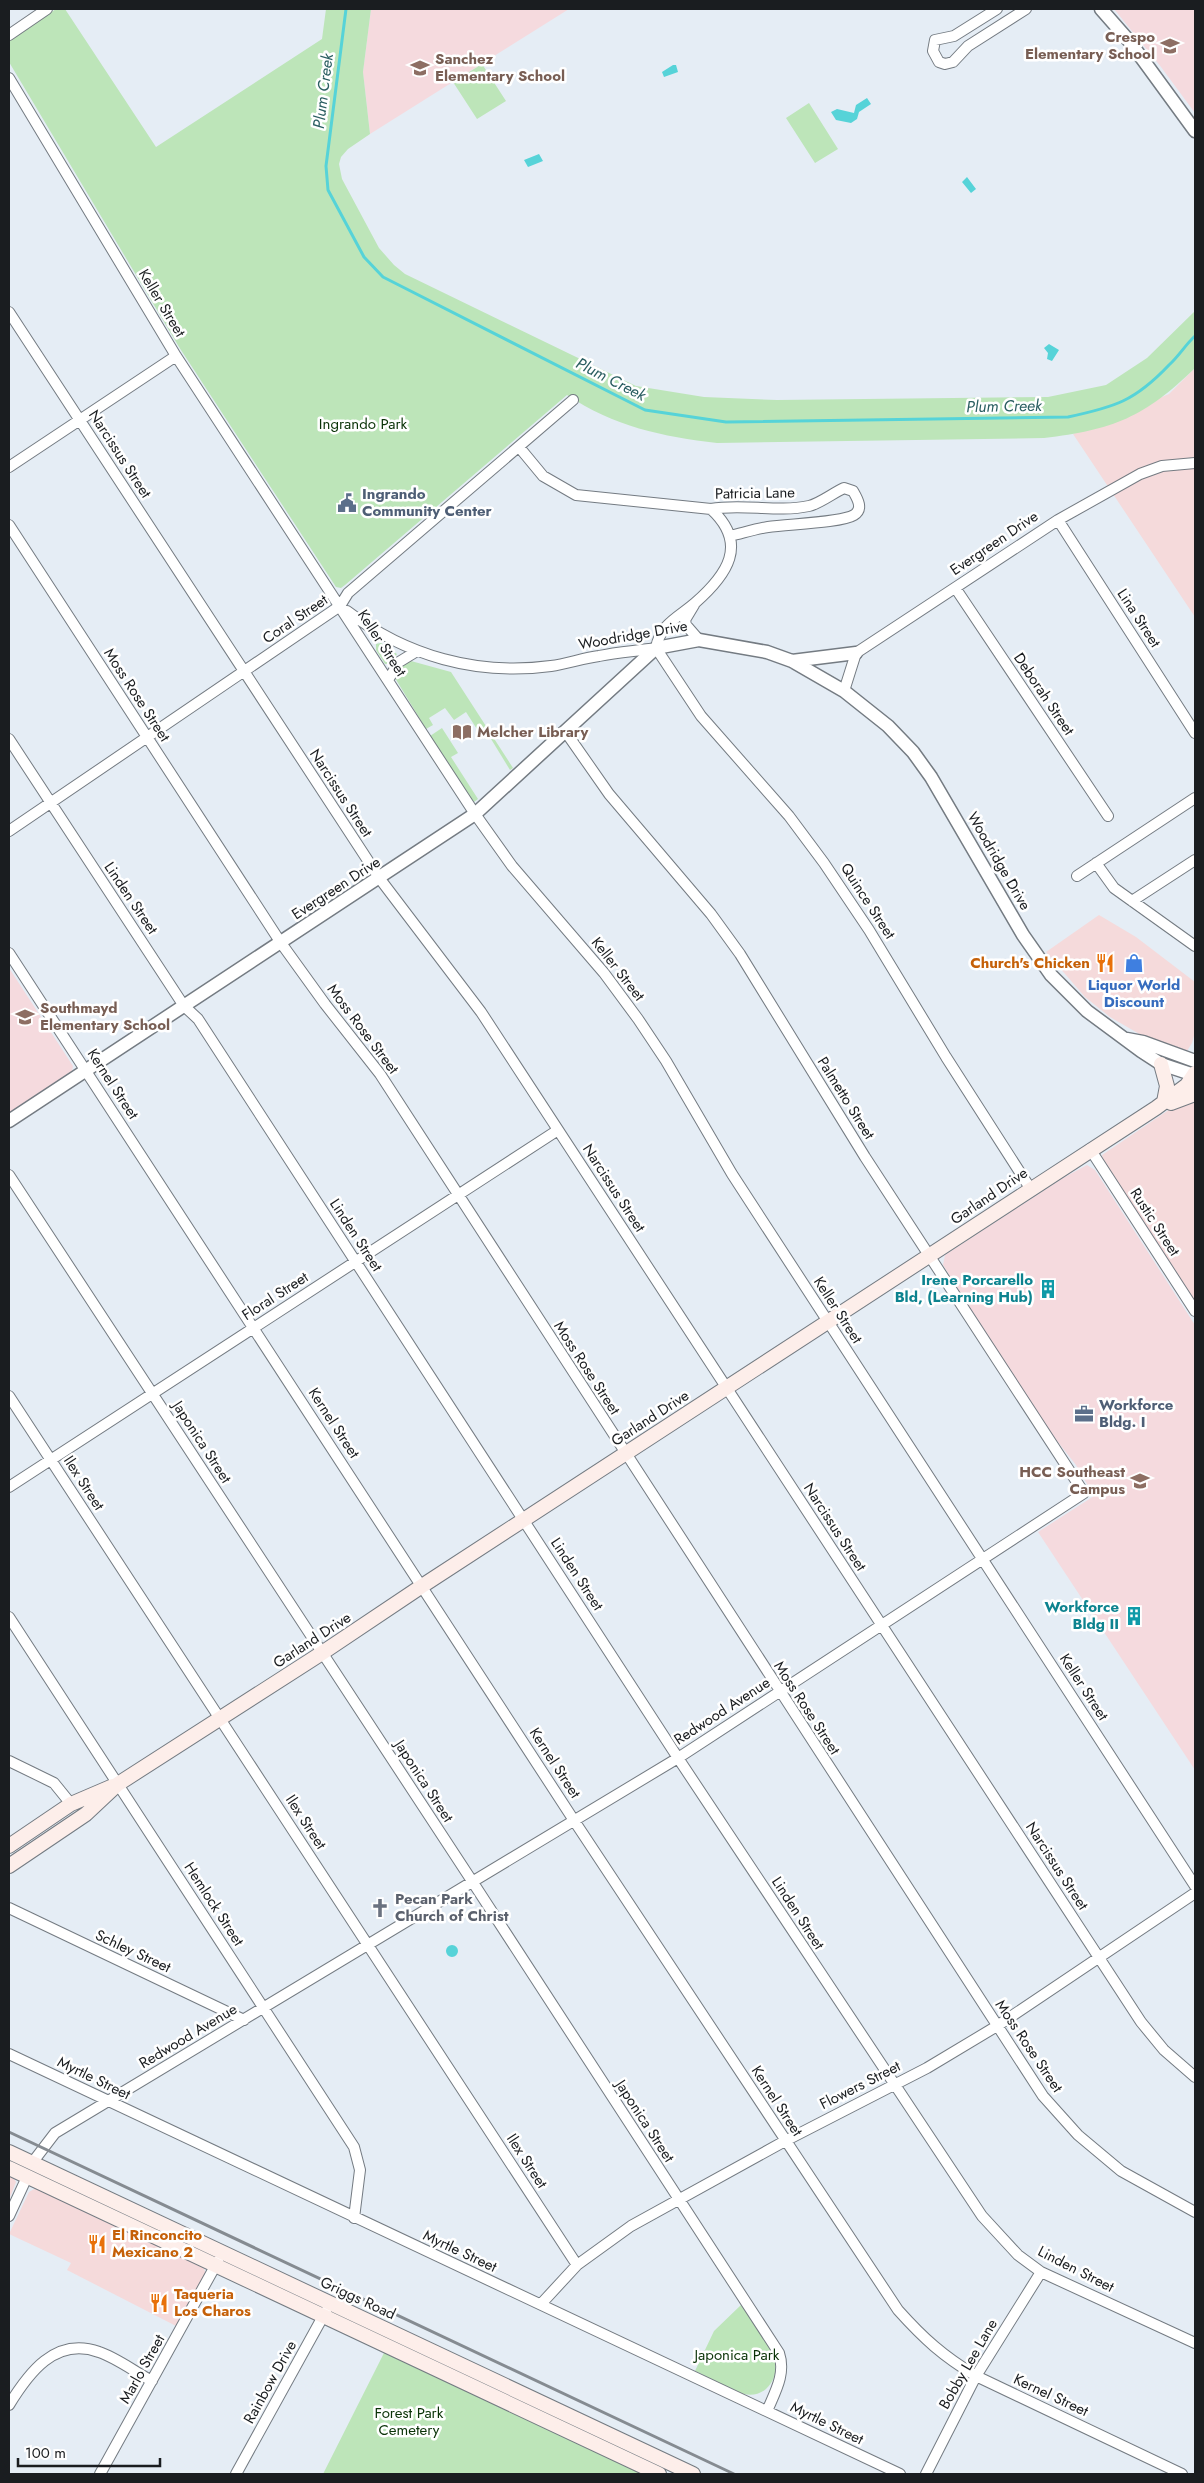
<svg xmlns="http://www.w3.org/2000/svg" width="1204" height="2483" viewBox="0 0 1204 2483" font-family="Jost,sans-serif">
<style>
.commercial{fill:#f5dadb}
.education{fill:#f5dade}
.green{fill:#bde5b9}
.water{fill:#56d3d8}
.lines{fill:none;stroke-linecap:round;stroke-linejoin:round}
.stream{stroke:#56d3d8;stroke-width:3}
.minor-casing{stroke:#747b82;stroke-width:12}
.tertiary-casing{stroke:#747b82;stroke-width:15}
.secondary-casing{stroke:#747b82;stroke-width:16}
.minor{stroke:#fff;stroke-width:10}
.tertiary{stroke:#fff;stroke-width:12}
.secondary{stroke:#fdeeea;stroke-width:14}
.rail{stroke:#858b91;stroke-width:3}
.labels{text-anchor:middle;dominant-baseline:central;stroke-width:5;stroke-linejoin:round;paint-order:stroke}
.education-label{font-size:15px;font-weight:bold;fill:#785e54;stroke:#fff;text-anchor:start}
.street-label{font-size:15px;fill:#1a1d20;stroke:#fff}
.park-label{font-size:15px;fill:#0a3307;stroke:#fff}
.service-label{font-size:15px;font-weight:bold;fill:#4e5e75;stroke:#fff;text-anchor:start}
.food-label{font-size:15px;font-weight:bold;fill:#c56008;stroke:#fff;text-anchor:start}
.shop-label{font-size:15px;font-weight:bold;fill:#366cbe;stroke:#fff}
.culture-label{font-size:15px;font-weight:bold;fill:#0d838f;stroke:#fff;text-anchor:end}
.worship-label{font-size:15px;font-weight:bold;fill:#5b616d;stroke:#fff;text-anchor:start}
.water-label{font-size:16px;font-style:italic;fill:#2a5e61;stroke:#fff}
</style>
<rect width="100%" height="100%" fill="#e5edf5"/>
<!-- commercial -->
<path class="commercial" d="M1195,368V617L1073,434L1169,394Z
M1099,915L1136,937L1195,982V1032L1192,1043L1187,1051H1182L1141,1035L1110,1017L1085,997L1046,952Z
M1195,1097V1301L1103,1159L1102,1155L1176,1105Z
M9,2174L13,2176L16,2182L9,2200Z
M36,2188L203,2265L206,2275L178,2327L67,2270L71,2263L9,2234L29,2192Z"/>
<!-- education -->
<path class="education" d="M371,9H569L370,134L363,72Z
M1114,9H1195V113L1161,67Z
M9,968L73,1066L72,1071L9,1113Z
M1087,1165L1095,1170L1195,1325V1770L1038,1532L1094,1496L1076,1465L1046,1427L943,1265L945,1255L1063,1178Z"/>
<!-- green -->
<path class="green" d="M56,9H65L156,147L322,39L326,9H371L363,72L370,134L348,149L341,157L339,164L342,179L379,248L394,265L405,274L636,386L704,397L777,400L1048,397L1106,385L1147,358L1195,311V368C1145,417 1113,430 1044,438L717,443C663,437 613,426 567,395L345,585L341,588L336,587L179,347L9,62V40Z
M482,64L506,101L477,119L453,82Z
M809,103L838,149L815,163L786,118Z
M381,643L397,654L390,664H385L376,650V644Z
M411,661L451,672L513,768L510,770L488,734L482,737L466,712L454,720L445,708L429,718L433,725L426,729L395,678L402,664Z
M442,728L458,753L451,757L478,799L474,802L430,736Z
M741,2305C756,2328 793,2363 766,2389C760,2394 752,2396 744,2394C728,2390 711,2378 695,2371L714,2331Z
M385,2351L642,2474H323Z"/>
<!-- water -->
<path class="water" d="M673,65H676L678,72L664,77L662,72Z
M867,98L871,104L859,112L857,119L851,123L836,120L831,112L837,109L854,113L856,105Z
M539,154L543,161L528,167L524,160Z
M967,177L976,189L971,193L962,182Z
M1049,344L1059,350L1052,361L1047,359L1048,353L1044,348Z
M446 1951a6 6 0 1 1 12 0a6 6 0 1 1-12 0Z"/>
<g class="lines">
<!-- stream -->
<path class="stream" d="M346,9L326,166L328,190L364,257L383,277L645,410L726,422L1068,417C1115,407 1135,401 1169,365C1179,356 1186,344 1195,336"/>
<!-- minor casing -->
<g class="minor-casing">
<path id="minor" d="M997,9L954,36L935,40L933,51L939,62L945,64L953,62L968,46L1026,9
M9,35L47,9
M9,78L176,356L475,814L512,866L604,973L638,1019L666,1061L732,1174L1195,1886
M9,312L380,879L481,1012L1141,2022L1164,2050L1195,2077
M519,447L543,476L576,495L711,509C743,503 776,513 809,506C819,504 833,493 844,488L853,491C857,498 864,509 854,515C841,523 786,524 768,527C755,529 743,533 730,536
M9,467L176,356
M1058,520L1195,733
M9,525L281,943L325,1004L380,1074L1043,2096L1078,2135L1121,2171L1195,2212
M956,589L1108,816
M694,605L685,620L686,625L699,640
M347,611C406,656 477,676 551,666C567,664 583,658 599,656C618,652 637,651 656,648
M656,648L701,716L789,816L824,863L869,930L946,1057L1030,1188
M656,648C660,624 679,617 695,603C727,575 749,544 711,509
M388,680L399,662L417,651
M844,691L856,653L1058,520L1140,474L1162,466L1195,463
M9,739L184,1006L198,1019L678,1758L982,2216L1018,2255L1041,2272L1195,2343
M9,831L340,606L348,593L573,400
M1096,863L1114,888L1195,946
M1077,876L1195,798
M1132,901L1195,860
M9,953L575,1822L898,2310C924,2339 943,2356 976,2376L1182,2474
M1090,1149L1195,1311
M9,1175L472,1881L779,2353C786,2374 775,2392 767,2411
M9,1396L577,2265
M9,1487L558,1130
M9,1617L354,2147L360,2170L354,2218
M9,1761L54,1783L71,1804
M9,1908L244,2020
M9,2054L900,2474
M32,2163L55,2133L678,1758L1084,1493L865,1157L740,954L711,914L609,794L565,731
M9,2216L27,2177
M541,2304L577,2265L631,2226L785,2141L927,2068L997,2026L1195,1893
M9,2405C28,2374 55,2336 99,2352C117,2358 135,2372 152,2381
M100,2474L218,2261
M236,2474L326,2311
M926,2474L976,2376L1041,2272"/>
</g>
<!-- tertiary casing -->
<g class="tertiary-casing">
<path id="tertiary" d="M1101,9L1130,42L1195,131
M792,661L856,653
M1127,1039L1143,1042L1195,1061
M9,1121L475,814L656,648L699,640L767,652L792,661L844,691L888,726L913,752L931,777L1023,935L1051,975L1087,1011L1141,1051L1161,1064L1194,1075"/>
</g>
<!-- secondary casing -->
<g class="secondary-casing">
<path id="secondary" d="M1161,1064L1167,1086L1164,1102
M1171,1103L1195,1094
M9,1846L71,1804L113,1786
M9,1866L86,1814L118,1784L322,1653L422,1586L1156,1108L1187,1085L1195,1073
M9,2152L693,2474
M9,2168L659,2474"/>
</g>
<!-- minor -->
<use href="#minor" class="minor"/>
<!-- tertiary -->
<use href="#tertiary" class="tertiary"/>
<!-- secondary -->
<use href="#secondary" class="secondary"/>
<!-- rail -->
<path class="rail" d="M9,2132L734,2474"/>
</g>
<!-- icons -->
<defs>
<g id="school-bare" transform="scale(1.5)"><path d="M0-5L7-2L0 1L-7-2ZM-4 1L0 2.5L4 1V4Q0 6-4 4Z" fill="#8d6e63" stroke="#fff" stroke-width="2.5" paint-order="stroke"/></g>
<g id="civic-bare" transform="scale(1.5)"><path d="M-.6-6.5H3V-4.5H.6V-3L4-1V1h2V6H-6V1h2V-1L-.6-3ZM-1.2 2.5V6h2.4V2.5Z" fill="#5c6f8a" stroke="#fff" stroke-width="2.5" paint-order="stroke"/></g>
<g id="library-bare" transform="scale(1.5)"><path d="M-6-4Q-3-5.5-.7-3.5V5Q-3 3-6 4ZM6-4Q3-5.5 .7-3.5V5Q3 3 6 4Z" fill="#8d6e63" stroke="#fff" stroke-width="2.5" paint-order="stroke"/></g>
<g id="restaurant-bare" transform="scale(1.5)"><path d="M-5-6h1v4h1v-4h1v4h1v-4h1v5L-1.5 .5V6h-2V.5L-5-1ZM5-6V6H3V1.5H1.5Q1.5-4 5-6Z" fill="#e8710a" stroke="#fff" stroke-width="2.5" paint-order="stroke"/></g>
<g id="shop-bare" transform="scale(1.5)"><path d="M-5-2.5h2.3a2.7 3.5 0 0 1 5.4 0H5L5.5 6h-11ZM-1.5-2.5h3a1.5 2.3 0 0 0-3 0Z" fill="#3f7fe0" stroke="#fff" stroke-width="2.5" paint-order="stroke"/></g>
<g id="building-bare" transform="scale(1.5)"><path d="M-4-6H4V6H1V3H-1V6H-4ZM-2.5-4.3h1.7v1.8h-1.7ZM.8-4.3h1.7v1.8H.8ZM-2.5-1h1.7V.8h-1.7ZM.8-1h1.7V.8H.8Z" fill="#0f9aa8" stroke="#fff" stroke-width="2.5" paint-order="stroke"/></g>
<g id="office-bare" transform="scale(1.5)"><path d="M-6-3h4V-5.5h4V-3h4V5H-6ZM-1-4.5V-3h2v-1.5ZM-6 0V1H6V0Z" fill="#5c6f8a" stroke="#fff" stroke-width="2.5" paint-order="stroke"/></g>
<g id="university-bare" transform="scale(1.5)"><path d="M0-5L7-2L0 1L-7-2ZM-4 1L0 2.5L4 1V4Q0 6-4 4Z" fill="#8d6e63" stroke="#fff" stroke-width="2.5" paint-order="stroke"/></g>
<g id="church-bare" transform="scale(1.5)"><path d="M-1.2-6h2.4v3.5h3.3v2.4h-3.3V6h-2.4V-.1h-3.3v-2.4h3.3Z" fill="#6b7280" stroke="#fff" stroke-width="2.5" paint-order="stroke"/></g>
</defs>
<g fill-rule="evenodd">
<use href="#school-bare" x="1170" y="46"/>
<use href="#school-bare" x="420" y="68"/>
<use href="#civic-bare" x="347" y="503"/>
<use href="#library-bare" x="462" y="732"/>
<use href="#restaurant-bare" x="1105" y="963"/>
<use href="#shop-bare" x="1134" y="963"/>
<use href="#school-bare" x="25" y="1017"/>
<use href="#building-bare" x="1048" y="1289"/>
<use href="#office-bare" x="1084" y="1414"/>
<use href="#university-bare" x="1140" y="1481"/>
<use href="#building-bare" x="1134" y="1616"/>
<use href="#church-bare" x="380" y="1908"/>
<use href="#restaurant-bare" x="97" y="2244"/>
<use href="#restaurant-bare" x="159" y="2303"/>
</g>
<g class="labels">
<!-- education labels -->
<g class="education-label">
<text x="1155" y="37" text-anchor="end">Crespo<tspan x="1155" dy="17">Elementary School</tspan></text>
<text x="435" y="59">Sanchez<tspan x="435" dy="17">Elementary School</tspan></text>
<text x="477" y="732">Melcher Library</text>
<text x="40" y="1008">Southmayd<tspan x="40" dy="17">Elementary School</tspan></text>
<text x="1125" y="1472" text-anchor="end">HCC Southeast<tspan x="1125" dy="17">Campus</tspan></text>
</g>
<!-- street labels -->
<g class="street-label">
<text transform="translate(162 303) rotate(59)">Keller Street</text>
<text transform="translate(120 454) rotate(57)">Narcissus Street</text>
<text transform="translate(755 493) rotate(-1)">Patricia Lane</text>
<text transform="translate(994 543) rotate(-34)">Evergreen Drive</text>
<text transform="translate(1139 618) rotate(57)">Lina Street</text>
<text transform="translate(295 619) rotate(-34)">Coral Street</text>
<text transform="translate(633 635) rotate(-10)">Woodridge Drive</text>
<text transform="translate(382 643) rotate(57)">Keller Street</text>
<text transform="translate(1044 694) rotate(56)">Deborah Street</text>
<text transform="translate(137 695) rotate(57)">Moss Rose Street</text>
<text transform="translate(341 793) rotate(57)">Narcissus Street</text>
<text transform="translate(999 861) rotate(60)">Woodridge Drive</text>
<text transform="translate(336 888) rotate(-33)">Evergreen Drive</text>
<text transform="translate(131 898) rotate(56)">Linden Street</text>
<text transform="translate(868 901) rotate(57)">Quince Street</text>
<text transform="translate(618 969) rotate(52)">Keller Street</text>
<text transform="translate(363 1029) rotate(53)">Moss Rose Street</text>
<text transform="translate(113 1084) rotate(57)">Kernel Street</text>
<text transform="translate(846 1098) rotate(58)">Palmetto Street</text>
<text transform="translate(614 1188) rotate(57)">Narcissus Street</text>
<text transform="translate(989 1196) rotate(-34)">Garland Drive</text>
<text transform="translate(1155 1222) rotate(57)">Rustic Street</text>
<text transform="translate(356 1235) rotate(57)">Linden Street</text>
<text transform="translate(275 1296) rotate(-33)">Floral Street</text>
<text transform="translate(838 1310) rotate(57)">Keller Street</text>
<text transform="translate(587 1368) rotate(57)">Moss Rose Street</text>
<text transform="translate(650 1418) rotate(-33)">Garland Drive</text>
<text transform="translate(334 1423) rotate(57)">Kernel Street</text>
<text transform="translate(202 1442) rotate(57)">Japonica Street</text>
<text transform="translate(84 1483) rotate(57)">Ilex Street</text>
<text transform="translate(835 1527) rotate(57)">Narcissus Street</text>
<text transform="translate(577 1574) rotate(57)">Linden Street</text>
<text transform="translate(312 1640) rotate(-33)">Garland Drive</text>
<text transform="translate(1084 1687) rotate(57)">Keller Street</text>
<text transform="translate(807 1708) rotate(57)">Moss Rose Street</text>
<text transform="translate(722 1711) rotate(-33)">Redwood Avenue</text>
<text transform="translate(555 1763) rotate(57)">Kernel Street</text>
<text transform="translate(424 1781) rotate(57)">Japonica Street</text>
<text transform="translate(306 1822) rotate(57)">Ilex Street</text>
<text transform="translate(1057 1866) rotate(57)">Narcissus Street</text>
<text transform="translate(214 1904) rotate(57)">Hemlock Street</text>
<text transform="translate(798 1913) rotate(57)">Linden Street</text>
<text transform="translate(133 1951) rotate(25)">Schley Street</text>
<text transform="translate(188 2036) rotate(-31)">Redwood Avenue</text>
<text transform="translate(1029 2046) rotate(56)">Moss Rose Street</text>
<text transform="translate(94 2078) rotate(26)">Myrtle Street</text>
<text transform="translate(860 2085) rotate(-27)">Flowers Street</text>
<text transform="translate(777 2101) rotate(57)">Kernel Street</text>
<text transform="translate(645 2121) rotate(57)">Japonica Street</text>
<text transform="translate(527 2161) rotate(57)">Ilex Street</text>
<text transform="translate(460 2251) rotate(25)">Myrtle Street</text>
<text transform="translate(1076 2269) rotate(27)">Linden Street</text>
<text transform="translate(358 2298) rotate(25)">Griggs Road</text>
<text transform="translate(968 2364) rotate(-60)">Bobby Lee Lane</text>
<text transform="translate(142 2369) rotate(-61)">Marlo Street</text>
<text transform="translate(270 2382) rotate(-61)">Rainbow Drive</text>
<text transform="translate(1051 2395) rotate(25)">Kernel Street</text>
<text transform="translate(827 2423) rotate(26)">Myrtle Street</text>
</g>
<!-- park labels -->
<g class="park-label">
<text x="363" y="424">Ingrando Park</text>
<text x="737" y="2355">Japonica Park</text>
<text x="409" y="2413">Forest Park<tspan x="409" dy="17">Cemetery</tspan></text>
</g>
<!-- service labels -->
<g class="service-label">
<text x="362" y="494">Ingrando<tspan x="362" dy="17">Community Center</tspan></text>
<text x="1099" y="1405">Workforce<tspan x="1099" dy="17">Bldg. I</tspan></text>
</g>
<!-- food labels -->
<g class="food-label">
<text x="1090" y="963" text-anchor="end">Church's Chicken</text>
<text x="112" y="2235">El Rinconcito<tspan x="112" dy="17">Mexicano 2</tspan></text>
<text x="174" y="2294">Taqueria<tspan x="174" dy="17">Los Charos</tspan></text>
</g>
<!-- shop labels -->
<g class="shop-label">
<text x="1134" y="985">Liquor World<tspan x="1134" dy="17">Discount</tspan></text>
</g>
<!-- culture labels -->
<g class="culture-label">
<text x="1033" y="1280">Irene Porcarello<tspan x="1033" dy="17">Bld, (Learning Hub)</tspan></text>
<text x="1119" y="1607">Workforce<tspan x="1119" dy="17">Bldg II</tspan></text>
</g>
<!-- worship labels -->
<g class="worship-label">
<text x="395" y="1899">Pecan Park<tspan x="395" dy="17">Church of Christ</tspan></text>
</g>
<!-- water labels -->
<g class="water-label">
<text transform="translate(323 91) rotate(-83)">Plum Creek</text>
<text transform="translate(611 379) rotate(27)">Plum Creek</text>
<text transform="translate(1004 406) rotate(-1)">Plum Creek</text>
</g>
</g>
<!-- border -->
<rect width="1204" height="2483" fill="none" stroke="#1a1d20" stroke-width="20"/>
<!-- scale -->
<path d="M18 2458v8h142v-8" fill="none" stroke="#1a1d20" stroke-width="2.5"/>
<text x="25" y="2458" font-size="15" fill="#1a1d20" stroke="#ffffff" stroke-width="4" paint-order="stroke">100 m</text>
</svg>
